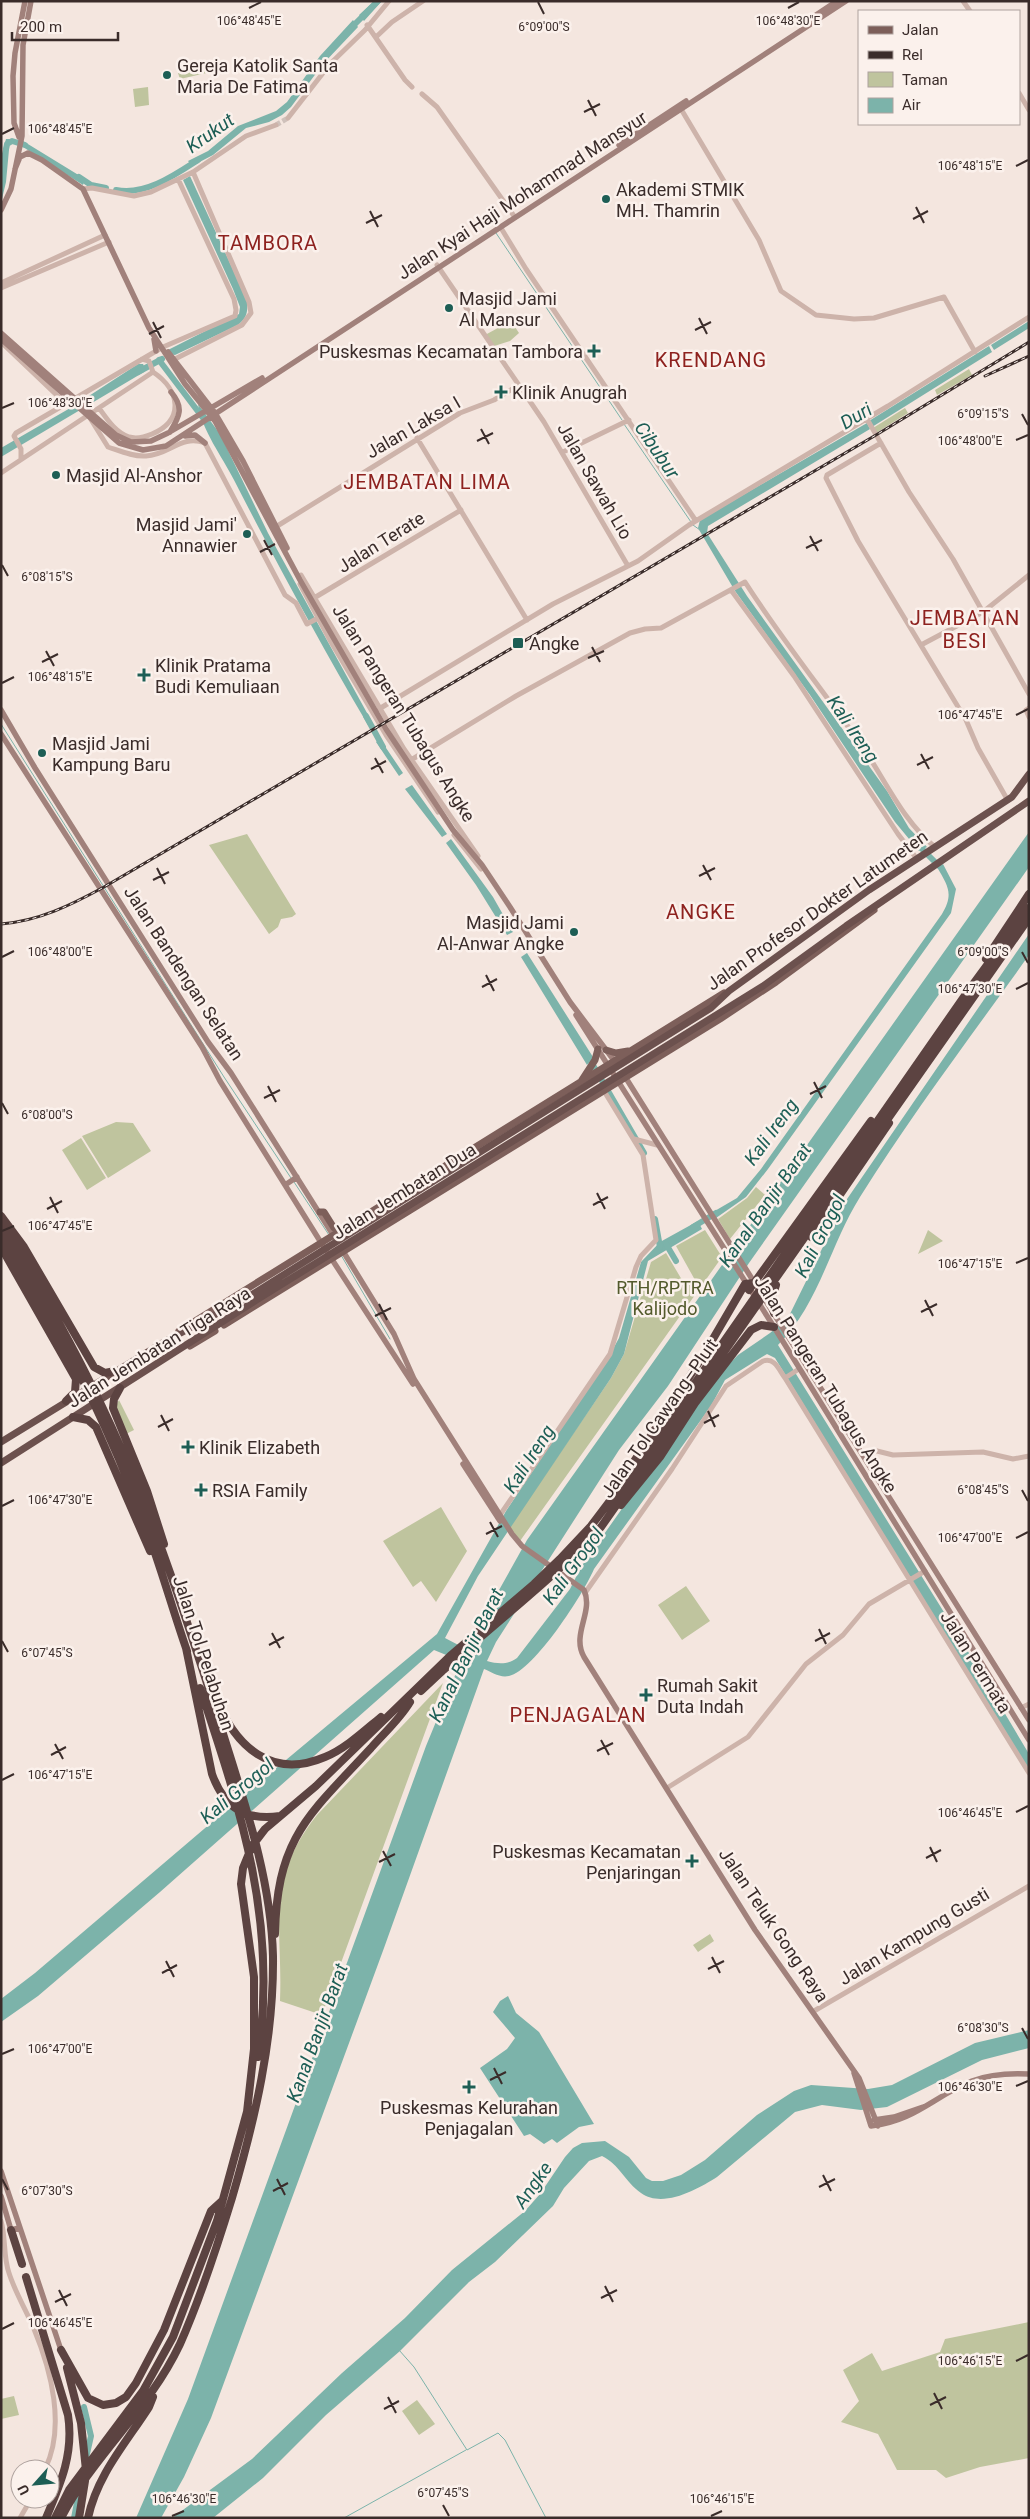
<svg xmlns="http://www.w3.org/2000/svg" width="1030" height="2519" viewBox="0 0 1030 2519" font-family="Roboto,sans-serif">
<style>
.green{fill:#bfc49e}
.water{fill:#7cb3aa}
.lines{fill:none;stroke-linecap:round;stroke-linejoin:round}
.stream{stroke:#7cb3aa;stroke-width:1}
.river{stroke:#7cb3aa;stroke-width:6}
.tertiary-tunnel{stroke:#cfc1bb;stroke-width:5;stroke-dasharray:5 2.5;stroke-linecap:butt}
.tertiary{stroke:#cdb3aa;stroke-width:5}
.secondary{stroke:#a1817b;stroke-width:5.5}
.primary{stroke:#7d5f5a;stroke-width:7}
.trunk{stroke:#6c514e;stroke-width:7}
.motorway{stroke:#5c4341;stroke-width:8}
.rail-casing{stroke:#3a2c2a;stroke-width:3}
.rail{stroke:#fbf1ec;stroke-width:1;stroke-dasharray:4;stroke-linecap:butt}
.ticks{fill:none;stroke:#3a2c2a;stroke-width:2}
.poi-dot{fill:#1d5e55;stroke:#fbf1ec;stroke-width:2}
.labels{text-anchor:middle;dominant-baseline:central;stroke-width:5;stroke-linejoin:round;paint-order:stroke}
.poi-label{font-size:18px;fill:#3a2c2a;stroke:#fbf1ec;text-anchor:start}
.street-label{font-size:18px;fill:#3a2c2a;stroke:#fbf1ec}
.park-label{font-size:18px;fill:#535a2c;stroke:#fbf1ec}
.water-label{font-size:19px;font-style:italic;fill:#1d5e55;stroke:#fbf1ec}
.quarter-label{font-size:20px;letter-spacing:1px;fill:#8e221f;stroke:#fbf1ec}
.ticks-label{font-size:12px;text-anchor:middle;fill:#3a2c2a;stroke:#fbf1ec;stroke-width:5;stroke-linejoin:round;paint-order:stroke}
</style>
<rect width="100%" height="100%" fill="#f4e6df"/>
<!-- green -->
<path class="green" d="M210,66L211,72L180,79L178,73Z
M148,87L149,105L135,107L133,89Z
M511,321L519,333L510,341L491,347L485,335Z
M969,369L972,375L937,395L935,390Z
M905,408L908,413L876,433L873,428Z
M247,834L296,914L292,917L281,919L278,927L269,934L209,845Z
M116,1122L133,1123L151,1151L108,1178L82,1136Z
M81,1138L106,1178L87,1190L62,1150Z
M756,1187L765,1195L730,1239L718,1219L747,1198Z
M705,1230L722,1257L520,1541L509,1528L611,1378L624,1354L651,1262L666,1253L685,1285L695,1280L676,1246Z
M928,1230L943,1241L918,1254Z
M119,1400L134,1430L126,1434C122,1424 112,1410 119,1400Z
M441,1507L467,1551L436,1602L421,1581L413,1587L383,1541Z
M686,1586L710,1621L682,1640L658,1605Z
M443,1683L322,2015L280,2001C283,1924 264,1882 317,1815Z
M710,1934L714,1941L698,1952L693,1945Z
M1029,2322V2458L980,2467L946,2478L936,2470H897L878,2434L841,2422L859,2401L843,2370L872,2353L882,2371L940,2352L945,2339Z
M14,2396L19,2415L1,2419V2399Z
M417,2400L435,2424L419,2435L402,2411Z"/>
<!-- water -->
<path class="water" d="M374,1H382L364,21L359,15Z
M353,20L358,27L323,64L291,107L282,115L269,122L246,128L213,155L192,166L188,161L208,151L238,126L276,111L287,102L320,56Z
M6,139H10L6,182L1,203V157Z
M23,141L85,179L83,185L23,147Z
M190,176L247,300C248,312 247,318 238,325L175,355L162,353L239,314L240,307L233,289L183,180Z
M1029,321V328L994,350L991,345Z
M989,346L992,352L872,427L869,421Z
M138,364H143L146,370L144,372L1,457V448L72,407Z
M198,404L220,434L268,533L372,722L368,725C321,645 276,562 234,480C222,456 202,431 198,404Z
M867,423L870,429L708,526L707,533L747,596L887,791L909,828L927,847L919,851L895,822L810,695L735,591L698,528L700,520Z
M380,739L403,773L399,776L376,742Z
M412,785L447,834L442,837L405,789Z
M1029,832V867L749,1263L668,1386L619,1450L496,1642L487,1661C498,1664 507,1665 517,1658L570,1589L581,1567L699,1399L723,1370L738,1355L770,1333L788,1318L845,1202L1029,934V955C972,1035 912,1114 860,1197C830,1245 819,1304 778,1345L960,1638L1029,1754V1772L775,1358L767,1354L725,1380L711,1406L594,1569C584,1593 534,1671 509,1676C499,1678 492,1672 484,1669L384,1948L211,2418L184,2477L161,2518H136L188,2399L426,1746L461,1661L434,1650L160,1892L38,1996L1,2022V1999L35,1973L238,1800L437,1634L506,1511L607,1360L619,1338L641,1262L660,1242L698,1221L702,1229L648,1261L624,1354L611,1378L478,1576L445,1638L466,1649L527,1540Z
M451,839L493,897L513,932L507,935L476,885L446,843Z
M943,864L956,889L951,913L768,1169L746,1197L716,1218L713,1212L737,1198L761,1169L942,914C954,894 948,886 937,867Z
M527,953L593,1057L587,1065L521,957Z
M508,1996L516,2013L539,2032L594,2124L579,2127L557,2143L552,2139L544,2144L530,2134L524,2136L480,2068L507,2049L515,2038L493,2012L500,2001Z
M1029,2030V2048L982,2060L887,2107L861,2110L822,2105L795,2112L717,2177C698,2189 663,2209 641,2193C625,2182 620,2165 602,2156L589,2161L564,2188L553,2206L495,2262L469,2282L400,2351L326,2415L263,2478L213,2518H172L252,2459L342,2373L405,2318L452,2270L525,2211L540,2194L565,2157L573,2148L582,2143L605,2141L629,2157L646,2178L652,2181H663L681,2175L705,2160L757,2115L794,2091L811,2085L868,2089L892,2085L975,2043Z"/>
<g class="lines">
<!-- stream -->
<path class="stream" d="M496,233L622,420
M624,424L691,522
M693,525L700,530
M1,724L224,1077L291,1178
M294,1182L329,1235
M341,1255L390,1339
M399,2350L414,2367L467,2450L498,2433L505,2440L546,2518
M344,2518L466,2450"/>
<!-- river -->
<path class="river" d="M350,29L378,1
M6,149L7,144L12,141L25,145
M79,177L91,185L106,188
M116,190C145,196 175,175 198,160
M159,360L203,418
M138,372L162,359
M366,716L383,747
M923,850L939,866
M590,1060L644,1153
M655,1219L660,1247
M693,1227L716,1213
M666,1244L676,1261
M84,2407L91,2436L86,2458
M74,2518L80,2487"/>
<!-- tertiary-tunnel -->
<path class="tertiary-tunnel" d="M276,125L288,118"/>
<!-- tertiary -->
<path class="tertiary" d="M963,1L970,11
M367,25L405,80L412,87
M376,37L392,22L423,1
M1019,93L1029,110
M422,94L437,107L514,216
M681,109L759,240L781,291L816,315L854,319L874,318L944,297L975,352
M288,118L330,64L365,30L389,1
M83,189L92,188L134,196L151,192L193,172L246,136L276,125
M501,228L526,269L696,521
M437,265L544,422L628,566
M1,283L105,235
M1,288L109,242
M2,343L65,403
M142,359L149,361L153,372
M173,360L242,325L251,313L249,302L193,172
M99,408C107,419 115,432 129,437C136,439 145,437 152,434C185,420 180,390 153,372
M90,418L108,447C120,451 134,457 146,456C170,455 181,434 205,443L285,595L296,603L307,624L318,618
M867,419L909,492L953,559L1029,694
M417,438L527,620
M881,443L827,475L826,478L858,541L966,720L978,748L1007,799
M563,452L629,420
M21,458V449L14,436L16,433L163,347L235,316L236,310L234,299L178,179
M1,473L153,372
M274,528L460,413L494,400L519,385
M301,575L404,749L478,856
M300,584L331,642L386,735L438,812
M731,590L794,676L898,834L917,859
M314,598L461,510
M921,645L983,612L1029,575
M1029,708L1026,710L1029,717
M379,709L553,604L638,561L689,525L888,406L1029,317
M411,760L516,696L630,633L645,629L661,628L745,582C782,640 825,693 864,749C886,782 904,822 935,847
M454,835L481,869
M634,1139L657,1145
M785,1378L799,1369
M862,1454L873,1450L893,1455L983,1452L1013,1459L1029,1456
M498,1518L610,1354L636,1267L641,1256L656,1240L643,1155L604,1091
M585,1593L672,1469L726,1386L763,1361C775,1357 779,1370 785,1378L1029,1773
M1021,1708L1029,1704
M667,1788L748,1737L806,1664L843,1635L869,1604L925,1571
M814,2011L1029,1886
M1,2221C6,2238 3,2256 9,2273C15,2292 26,2310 34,2329C51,2370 66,2427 45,2469
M20,2518L31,2499"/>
<!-- secondary -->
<path class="secondary" d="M807,21L837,1
M19,137L14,123L13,76L15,53L25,1
M619,145L686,101
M15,169L20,157L28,153L42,160L83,189L149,328L185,384L215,421L300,580L386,729L453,830L482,865L510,907L570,1002L616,1063
M1,210L11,189L22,136L23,45L31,1
M1,333L116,435L131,442L151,441L168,433L262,378
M1,339L119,443L143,450L166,446L846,1
M154,339L156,351
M168,352L215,413L243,461L287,548
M170,432C180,416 184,407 171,392
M185,436L195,435L205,443
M1,710L35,768L208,1042L231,1073L335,1238
M1,734L202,1047L220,1081L320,1241L413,1384
M576,1015L774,1327L1029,1740
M624,1075L1029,1720
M285,1185L297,1177
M341,1248L394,1334L414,1379L512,1534L522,1546L584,1590C594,1612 571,1634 584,1657L755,1930L859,2078L878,2126
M463,1464L500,1521
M854,2073L871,2126C915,2121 934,2096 972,2081C990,2074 1010,2073 1029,2074
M874,2120L894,2117L923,2107
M1,2171L61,2350
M1,2196L11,2230L19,2228"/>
<!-- primary -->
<path class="primary" d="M606,1050L616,1053L628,1051
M582,1080L595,1060L598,1049
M320,1212H324L334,1228L341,1229
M224,1325L720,1019L776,982L874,910
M179,1331L724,993
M190,1346L215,1331"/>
<!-- trunk -->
<path class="trunk" d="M1,1442L164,1342L248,1297L711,1008L729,991L869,890L1012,797L1029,774
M1,1463L258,1299L763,986L846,926L1029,801"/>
<!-- motorway -->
<path class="motorway" d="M986,959L1029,894
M1,1216L24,1247L94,1367L105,1373L115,1371
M1,1222C45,1295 86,1368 120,1446C160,1535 190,1630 220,1724C243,1799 271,1876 273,1956C274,2039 255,2119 232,2198C217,2247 201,2297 180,2344C149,2410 93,2456 61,2518
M1,1234C58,1325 107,1422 144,1522C160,1564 172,1608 187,1651
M811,1237L889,1123
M1,1247L76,1379L75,1392L66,1401
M749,1290L871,1121
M774,1313L771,1301L776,1285
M120,1388L114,1399L113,1408L147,1491L164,1544
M73,1417L88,1420L96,1427L150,1551
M633,1463L703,1356L745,1284L754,1283
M621,1505L660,1457L695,1403L751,1330L761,1325L774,1327
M186,1648L212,1774C224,1807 244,1821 280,1816
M200,1688C242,1814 278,1923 258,2057
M421,1691C479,1634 546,1587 601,1527L1029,918
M216,1698C235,1746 271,1780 325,1757C345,1749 364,1731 381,1717
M275,1934C277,1837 309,1815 371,1748C384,1733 400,1719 410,1702
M247,2112L254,2049V1977L241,1884L243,1868L252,1846L265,1829L316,1786L450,1656L534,1584L560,1559L591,1526L647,1452L968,991L1029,908
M11,2230L22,2264
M26,2277L68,2415C74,2453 61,2483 46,2518
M61,2350L88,2398L103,2405L116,2403L126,2397L136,2383L164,2330L211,2211L222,2201
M67,2368L81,2423L86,2470
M55,2518L69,2490L143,2391L173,2337L217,2221L248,2108
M79,2518L85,2481
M88,2518C97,2475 126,2443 149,2407L153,2397"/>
<!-- rail casing -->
<g class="rail-casing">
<path id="rail" d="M985,376L1029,356
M1,924C39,921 71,905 104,887L876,435L1029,342"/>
</g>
<!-- rail -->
<use href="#rail" class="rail"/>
</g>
<!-- ticks -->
<path class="ticks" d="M538,2L544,14M249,8L261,2M788,8L799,2M588,100L596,116M584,112L600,104M2,134L14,128M1016,166L1028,160M916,207L924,223M370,211L378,227M913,219L928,211M366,223L382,215M699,318L707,334M153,322L161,338M695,330L711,322M149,334L164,326M2,408L14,403M1022,414L1028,425M481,429L489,444M1016,440L1028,435M477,441L493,433M810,536L818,551M264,540L272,555M806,548L822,540M260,552L275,544M2,565L8,576M592,647L600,662M46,651L54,666M588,658L604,651M42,662L58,654M2,683L14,677M1016,715L1028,709M921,754L929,769M375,758L383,773M917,765L933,757M371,769L386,761M703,865L711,880M157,868L165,884M699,876L715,868M153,880L169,872M1022,952L1028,963M2,957L14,951M486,975L494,991M482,987L497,979M1016,989L1028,983M814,1082L822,1098M268,1086L276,1102M810,1094L826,1086M264,1098L280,1090M2,1103L8,1114M597,1193L605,1209M50,1197L58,1213M593,1205L608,1197M47,1209L62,1201M2,1231L14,1226M1016,1263L1028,1258M925,1300L933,1316M379,1304L387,1320M921,1312L937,1304M375,1316L391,1308M708,1411L715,1427M161,1415L169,1431M704,1423L719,1415M158,1427L173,1419M1022,1490L1028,1501M2,1506L14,1500M490,1522L498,1537M486,1534L502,1526M1016,1538L1028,1532M819,1629L826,1644M272,1633L280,1648M2,1641L8,1652M815,1641L830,1633M269,1645L284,1637M601,1740L609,1755M55,1744L63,1759M597,1751L613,1743M51,1755L66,1747M2,1780L14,1774M1016,1812L1028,1806M930,1847L937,1862M383,1851L391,1866M926,1858L941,1850M379,1862L395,1854M712,1957L720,1973M166,1961L174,1977M708,1969L724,1961M162,1973L177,1965M1022,2028L1028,2039M2,2054L14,2049M494,2068L502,2084M490,2080L506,2072M1016,2086L1028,2081M823,2175L831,2191M2,2179L8,2190M277,2179L285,2195M819,2187L835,2179M273,2191L288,2183M605,2286L613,2302M59,2290L67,2306M601,2298L617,2290M55,2302L71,2294M2,2329L14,2323M1016,2361L1028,2355M934,2393L942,2409M388,2397L396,2413M930,2405L946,2397M384,2409L399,2401M443,2505L449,2516M172,2516L184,2511M711,2516L722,2511"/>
<!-- markers -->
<g class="poi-dot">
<circle cx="167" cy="75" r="5"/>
<circle cx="606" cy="199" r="5"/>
<circle cx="449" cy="308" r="5"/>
<path d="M591.5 343.5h5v5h5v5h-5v5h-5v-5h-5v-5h5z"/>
<path d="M498.5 384.5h5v5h5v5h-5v5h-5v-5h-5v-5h5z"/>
<circle cx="56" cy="475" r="5"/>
<circle cx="247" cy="534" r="5"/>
<rect x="512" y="637" width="12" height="12" rx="2.5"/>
<path d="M141.5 667.5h5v5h5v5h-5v5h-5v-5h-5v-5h5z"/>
<circle cx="42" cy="753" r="5"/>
<circle cx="574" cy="932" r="5"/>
<path d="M185.5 1439.5h5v5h5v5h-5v5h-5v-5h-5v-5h5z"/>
<path d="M198.5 1482.5h5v5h5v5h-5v5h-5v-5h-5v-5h5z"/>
<path d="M643.5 1687.5h5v5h5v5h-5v5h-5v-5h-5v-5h5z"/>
<path d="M689.5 1853.5h5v5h5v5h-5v5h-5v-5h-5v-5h5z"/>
<path d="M466.5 2079.5h5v5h5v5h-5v5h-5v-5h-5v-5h5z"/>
</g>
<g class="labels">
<!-- poi labels -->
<g class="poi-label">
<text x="177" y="65">Gereja Katolik Santa<tspan x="177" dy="21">Maria De Fatima</tspan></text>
<text x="616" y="189">Akademi STMIK<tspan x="616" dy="21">MH. Thamrin</tspan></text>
<text x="459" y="298">Masjid Jami<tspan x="459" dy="21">Al Mansur</tspan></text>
<text x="583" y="351" text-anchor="end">Puskesmas Kecamatan Tambora</text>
<text x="512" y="392">Klinik Anugrah</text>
<text x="66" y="475">Masjid Al-Anshor</text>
<text x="237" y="524" text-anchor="end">Masjid Jami'<tspan x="237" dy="21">Annawier</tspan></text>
<text x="529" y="643">Angke</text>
<text x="155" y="665">Klinik Pratama<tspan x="155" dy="21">Budi Kemuliaan</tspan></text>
<text x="52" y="743">Masjid Jami<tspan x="52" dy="21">Kampung Baru</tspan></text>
<text x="564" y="922" text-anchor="end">Masjid Jami<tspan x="564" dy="21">Al-Anwar Angke</tspan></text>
<text x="199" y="1447">Klinik Elizabeth</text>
<text x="212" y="1490">RSIA Family</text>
<text x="657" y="1685">Rumah Sakit<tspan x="657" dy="21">Duta Indah</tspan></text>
<text x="681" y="1851" text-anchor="end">Puskesmas Kecamatan<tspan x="681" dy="21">Penjaringan</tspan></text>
<text x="469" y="2107" text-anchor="middle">Puskesmas Kelurahan<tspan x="469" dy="21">Penjagalan</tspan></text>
</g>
<!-- street labels -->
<g class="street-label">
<text transform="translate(522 195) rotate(-33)">Jalan Kyai Haji Mohammad Mansyur</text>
<text transform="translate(413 427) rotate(-30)">Jalan Laksa I</text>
<text transform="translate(595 481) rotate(60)">Jalan Sawah Lio</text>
<text transform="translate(381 542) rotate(-32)">Jalan Terate</text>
<text transform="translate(404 713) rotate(58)">Jalan Pangeran Tubagus Angke</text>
<text transform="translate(817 910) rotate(-35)">Jalan Profesor Dokter Latumeten</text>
<text transform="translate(184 973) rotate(57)">Jalan Bandengan Selatan</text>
<text transform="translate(404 1191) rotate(-32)">Jalan Jembatan Dua</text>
<text transform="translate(159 1347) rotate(-32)">Jalan Jembatan Tiga Raya</text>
<text transform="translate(826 1384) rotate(58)">Jalan Pangeran Tubagus Angke</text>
<text transform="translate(659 1418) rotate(-55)">Jalan Tol Cawang–Pluit</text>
<text transform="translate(204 1653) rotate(72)">Jalan Tol Pelabuhan</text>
<text transform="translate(976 1662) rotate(58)">Jalan Permata</text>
<text transform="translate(774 1925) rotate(56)">Jalan Teluk Gong Raya</text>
<text transform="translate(914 1936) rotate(-31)">Jalan Kampung Gusti</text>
</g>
<!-- park labels -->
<g class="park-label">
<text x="665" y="1287">RTH/RPTRA<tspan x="665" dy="21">Kalijodo</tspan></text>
</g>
<!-- water labels -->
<g class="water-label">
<text transform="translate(210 133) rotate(-35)">Krukut</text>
<text transform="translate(856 416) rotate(-31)">Duri</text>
<text transform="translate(657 450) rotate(56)">Cibubur</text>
<text transform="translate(853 729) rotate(56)">Kali Ireng</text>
<text transform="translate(771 1132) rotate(-54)">Kali Ireng</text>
<text transform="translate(765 1205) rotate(-55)">Kanal Banjir Barat</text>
<text transform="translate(820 1236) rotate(-63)">Kali Grogol</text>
<text transform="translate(529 1459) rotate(-57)">Kali Ireng</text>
<text transform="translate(573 1566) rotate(-54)">Kali Grogol</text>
<text transform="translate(466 1655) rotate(-64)">Kanal Banjir Barat</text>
<text transform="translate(237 1791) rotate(-40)">Kali Grogol</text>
<text transform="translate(317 2033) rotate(-70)">Kanal Banjir Barat</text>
<text transform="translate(533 2185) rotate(-55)">Angke</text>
</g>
<!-- quarter labels -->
<g class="quarter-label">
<text x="268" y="243">TAMBORA</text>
<text x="711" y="360">KRENDANG</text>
<text x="427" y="482">JEMBATAN LIMA</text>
<text x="965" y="618">JEMBATAN<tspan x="965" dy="23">BESI</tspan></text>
<text x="701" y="912">ANGKE</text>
<text x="578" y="1715">PENJAGALAN</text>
</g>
</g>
<g class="ticks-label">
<text x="249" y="25">106°48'45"E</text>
<text x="788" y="25">106°48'30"E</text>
<text x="544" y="31">6°09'00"S</text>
<text x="60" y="133">106°48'45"E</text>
<text x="970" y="170">106°48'15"E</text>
<text x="60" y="407">106°48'30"E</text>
<text x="983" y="418">6°09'15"S</text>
<text x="970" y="445">106°48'00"E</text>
<text x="47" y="581">6°08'15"S</text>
<text x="60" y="681">106°48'15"E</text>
<text x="970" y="719">106°47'45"E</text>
<text x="60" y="956">106°48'00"E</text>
<text x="983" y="956">6°09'00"S</text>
<text x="970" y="993">106°47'30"E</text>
<text x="47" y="1119">6°08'00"S</text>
<text x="60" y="1230">106°47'45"E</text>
<text x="970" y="1268">106°47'15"E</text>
<text x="983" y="1494">6°08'45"S</text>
<text x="60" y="1504">106°47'30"E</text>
<text x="970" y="1542">106°47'00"E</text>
<text x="47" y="1657">6°07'45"S</text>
<text x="60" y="1779">106°47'15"E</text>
<text x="970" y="1817">106°46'45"E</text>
<text x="983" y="2032">6°08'30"S</text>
<text x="60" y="2053">106°47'00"E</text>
<text x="970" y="2091">106°46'30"E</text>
<text x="47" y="2195">6°07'30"S</text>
<text x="60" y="2327">106°46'45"E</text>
<text x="970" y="2365">106°46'15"E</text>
<text x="443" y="2497">6°07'45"S</text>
<text x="184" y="2503">106°46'30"E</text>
<text x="722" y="2503">106°46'15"E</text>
</g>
<!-- border -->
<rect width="1030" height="2519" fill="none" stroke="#3a2c2a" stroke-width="5"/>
<!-- legend -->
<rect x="858" y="10" width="162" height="115" fill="#fbf1ec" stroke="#aea29e"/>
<rect x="868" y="26" width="25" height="8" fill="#7d5f5a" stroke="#aea29e"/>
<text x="902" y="35" font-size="15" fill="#3a2c2a">Jalan</text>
<rect x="868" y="51" width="25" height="8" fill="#3a2c2a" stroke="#aea29e"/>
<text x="902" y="60" font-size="15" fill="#3a2c2a">Rel</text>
<rect x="868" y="72" width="25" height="15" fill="#bfc49e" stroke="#aea29e"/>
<text x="902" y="85" font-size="15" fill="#3a2c2a">Taman</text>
<rect x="868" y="98" width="25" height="15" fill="#7cb3aa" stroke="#aea29e"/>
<text x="902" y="110" font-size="15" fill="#3a2c2a">Air</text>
<!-- north arrow -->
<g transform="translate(35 2484) rotate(243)"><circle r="24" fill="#fbf1ec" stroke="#aea29e"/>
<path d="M0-4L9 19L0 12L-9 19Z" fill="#1d5e55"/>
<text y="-8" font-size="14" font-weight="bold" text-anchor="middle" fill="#3a2c2a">U</text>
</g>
<!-- scale -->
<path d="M12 32v8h106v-8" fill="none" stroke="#3a2c2a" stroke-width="2.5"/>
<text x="20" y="32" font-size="15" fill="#3a2c2a" stroke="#fbf1ec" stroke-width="4" paint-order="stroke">200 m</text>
</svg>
